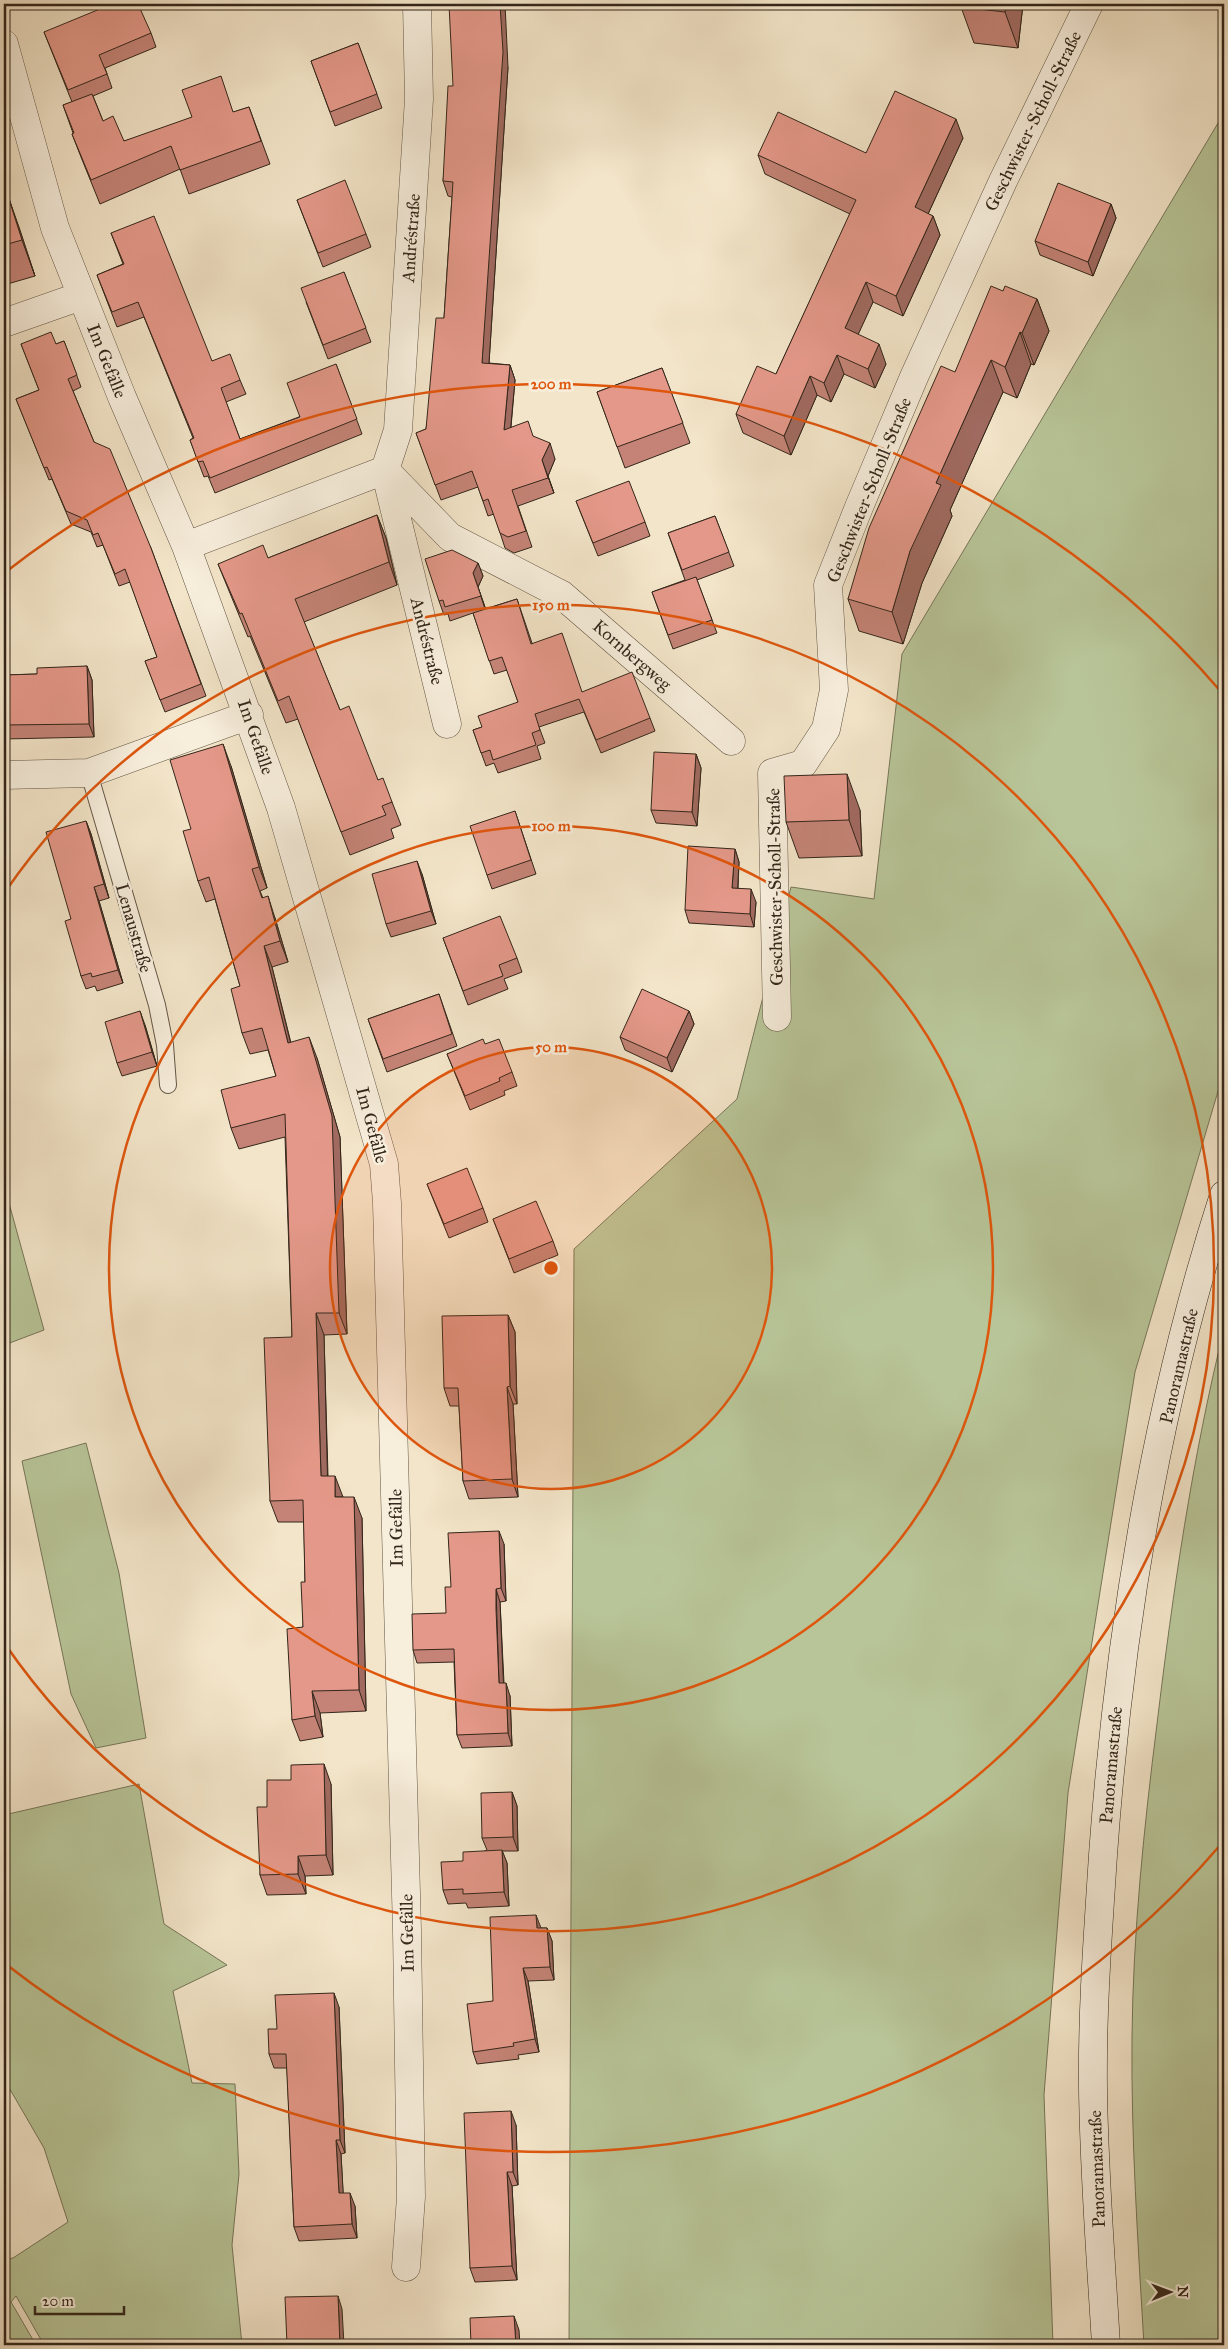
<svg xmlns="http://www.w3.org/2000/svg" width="1228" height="2349" viewBox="0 0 1228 2349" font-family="'IM FELL Great Primer',serif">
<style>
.green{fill:#b8c598;stroke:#767659}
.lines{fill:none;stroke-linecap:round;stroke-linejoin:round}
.service-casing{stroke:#635646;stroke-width:18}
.minor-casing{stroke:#635646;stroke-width:29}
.secondary-casing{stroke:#33261a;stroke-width:29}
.service{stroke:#f7eedc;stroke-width:16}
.minor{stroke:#f7eedc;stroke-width:28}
.secondary{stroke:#f7eedc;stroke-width:28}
.wall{fill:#c48376;stroke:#33261a}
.shaded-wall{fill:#a06a60;stroke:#33261a}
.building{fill:#e49889;stroke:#33261a}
.ring{fill:none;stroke:#df560d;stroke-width:2.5}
.labels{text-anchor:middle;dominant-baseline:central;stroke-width:5;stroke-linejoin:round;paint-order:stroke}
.street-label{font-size:18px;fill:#33261a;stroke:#f7eedc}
.centre{fill:#df560d;stroke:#f7eedc;stroke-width:2.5}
.ring-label{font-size:15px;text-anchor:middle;font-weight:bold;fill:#df560d;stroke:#f7eedc;stroke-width:5;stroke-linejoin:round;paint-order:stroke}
</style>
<rect width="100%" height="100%" fill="#f3e5c9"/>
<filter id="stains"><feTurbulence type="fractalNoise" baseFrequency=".004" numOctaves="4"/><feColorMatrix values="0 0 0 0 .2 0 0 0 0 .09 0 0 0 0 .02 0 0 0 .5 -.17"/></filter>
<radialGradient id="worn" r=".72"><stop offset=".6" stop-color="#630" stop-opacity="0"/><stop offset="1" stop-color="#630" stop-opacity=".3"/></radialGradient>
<!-- green -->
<path class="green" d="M1224,113V1071L1135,1372L1068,1793L1044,2095L1053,2345H569L574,1249L737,1099L791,887L874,899L902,654Z
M4,1185L44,1330L7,1344L4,1334Z
M1224,1329V2345H1144C1138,2243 1131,2140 1132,2037C1133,1933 1144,1827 1157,1724C1173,1591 1192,1459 1224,1329Z
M86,1443L119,1573L146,1738L96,1748L71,1694L22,1461Z
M139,1784L164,1924L227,1965L173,1991L192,2083L235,2084L239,2174L232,2245L242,2345H44L16,2296L11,2302L36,2345H4V2260L13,2258L68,2222L44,2148L4,2079V1815Z"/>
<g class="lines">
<!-- service casing -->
<g class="service-casing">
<path id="service" d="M89,773L157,1005L165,1045L168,1085"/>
</g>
<!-- minor casing -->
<g class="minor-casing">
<path id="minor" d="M417,4L419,99L398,430L385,470L447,724
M4,44L55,228L122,397L186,546L281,808L384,1164L387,1203L407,1930L411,2197L406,2267
M4,323L81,296
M386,471L450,537L562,595L731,741
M186,546L385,470
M4,775L89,773L249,715
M777,1017L772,773L803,764L826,729L834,690L828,585L859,507L914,377L1003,181L1089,4"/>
</g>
<!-- secondary casing -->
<g class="secondary-casing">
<path id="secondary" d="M1106,2345C1101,2260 1094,2174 1093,2088C1092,2010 1098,1933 1103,1855C1119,1633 1155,1408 1224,1195"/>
</g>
<!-- service -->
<use href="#service" class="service"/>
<!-- minor -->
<use href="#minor" class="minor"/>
<!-- secondary -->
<use href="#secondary" class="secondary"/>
</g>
<!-- wall -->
<path class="wall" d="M333,4H341L334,6Z
M962,4H1023L1018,48L974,43L961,7Z
M44,32L151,33L156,47L105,68L112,88L93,96L103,121L124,141L234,112L249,107L270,164L189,194L180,169L100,204L81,157L72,134L73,133L63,105L72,102Z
M358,43L382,108L335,126L311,61Z
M508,67L489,363L510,365L515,380L511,427L533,436L555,459L548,476L554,493L518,506L532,547L514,553L505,548L494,514L488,516L478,487L441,500L416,433L426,429L444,318L452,197L448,196L443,181L453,86Z
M963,138L928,214L933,216L940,235L903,316L873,302L858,334L886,364L875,388L844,374L831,402L817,395L791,455L743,433L736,414L776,374L850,214L765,174L758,155L866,153Z
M4,171L8,186L4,188Z
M7,193L35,276L4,285V194Z
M297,200L366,234L371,247L323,267Z
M1111,204L1116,218L1093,276L1040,255L1035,241Z
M111,233L212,361L240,380L246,394L226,402L240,439L299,417L336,364L362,434L215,493L208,476L204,477L190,440L193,438L144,317L117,327L97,275L123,264Z
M344,272L371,342L328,359L306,302Z
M1003,291L1037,299L1049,331L1034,365L1031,364L1017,398L1003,392L950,510L952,516L922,583L903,644L859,631L848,599L955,372Z
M64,341L81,387L73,391L94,442L151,548L206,696L165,712L145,661L157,657L130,582L119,586L103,545L97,547L91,532L71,524L52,479L49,480L16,399L39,390L21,344H56Z
M662,368L690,443L625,468L597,392Z
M4,491L6,498L4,499Z
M576,501L645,522L650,536L598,556Z
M377,515L386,538L397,585L304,622L340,710L378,780L392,802L401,825L391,829L394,838L350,855L298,719L286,723L250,636L248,637L227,586L218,564L268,558Z
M715,516L734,566L697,580L717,633L673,649L652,592L685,580L668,533Z
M478,563L483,576L478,587L485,609L517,599L532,643L582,692L650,718L655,731L601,753L584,712L539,727L545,743L537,746L541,759L498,773L494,763L486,766L473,730L482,727L518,702L507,670L494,674L473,613L450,621L448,614L444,615L439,601Z
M87,666L92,680L94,737L4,739V675L37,674Z
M696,754L701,768L697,826L656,823L651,810Z
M231,766L266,884L267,888L260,891L263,898L275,918L288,962L272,967L291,1043L317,1058L340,1137L347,1334L324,1335L328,1476L343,1497L362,1518L366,1711L320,1713L323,1737L300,1741L292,1720L303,1627L305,1582L304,1522H278L270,1501L292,1337L285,1137L239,1149L231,1128L276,1076L268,1050L250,1054L242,1033L240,986L215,899L206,902L198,881L191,829Z
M860,810L862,856L799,858L786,822Z
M515,811L536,874L492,889L487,875Z
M86,821L91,834L109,898L99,901L123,983L97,991L95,986L86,989L81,976L71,919Z
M735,849L739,862L738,889L756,902L754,927L689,923L685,910Z
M422,874L436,924L391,937L386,924Z
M443,938L517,958L522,972L504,979L508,989L468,1005Z
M439,994L457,1046L387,1072L368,1019Z
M689,1011L694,1024L672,1072L625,1050L620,1037Z
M145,1025L157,1066L122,1076L117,1063Z
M485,1044L512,1072L517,1086L504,1091L505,1095L470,1110L447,1054Z
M427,1184L483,1208L488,1222L449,1238Z
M493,1219L553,1241L558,1255L514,1273Z
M508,1315L515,1332L517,1404H513L518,1497L469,1499L463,1481L459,1406H450L444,1388Z
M4,1455L8,1465L4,1467Z
M504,1544L506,1601L500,1602L501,1622L504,1683L510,1696L512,1746L462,1748L457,1735L454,1662L417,1663L413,1650L446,1613Z
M331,1784L333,1875L305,1876L306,1894L267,1895L260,1875L267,1807Z
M512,1792L517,1806L518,1851H502L507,1863L509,1906L468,1908L466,1903L448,1904L443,1890L463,1861L487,1850L482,1838Z
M541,1928H547L552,1941L554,1980L528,1981L539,2052L518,2055L519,2059L477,2064L473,2052L493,2001Z
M339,2007L345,2153L341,2154L343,2193L355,2206L357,2238L299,2241L294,2227L287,2068H274L269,2054L277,2029Z
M516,2125L518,2185L512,2186L517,2280L475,2282L470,2268Z"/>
<!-- shaded-wall -->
<path class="shaded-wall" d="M500,4H505L508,67L488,378L482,363Z
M1006,4H1023L1018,48L1005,12Z
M956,119L963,138L922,227L915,207Z
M7,193L20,230L35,276L22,240Z
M1111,204L1116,218L1093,276L1088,262Z
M933,216L940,235L903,316L896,296Z
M866,282L873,302L852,348L845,328Z
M1037,299L1049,331L1034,365L1022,333Z
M1020,332L1031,364L1017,398L1005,367Z
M879,344L886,364L875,388L868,369Z
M837,355L844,374L831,402L824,383Z
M991,360L1003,392L950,510L952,516L922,583L903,644L892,612L910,551L936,483Z
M510,365L515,380L509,446L504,430Z
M810,376L817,395L791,455L784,436Z
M550,443L555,459L548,476L554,493L542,460Z
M377,515L386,538L397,585L389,562Z
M478,563L483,576L478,587L486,610L473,573Z
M87,666L92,680L94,737L89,724Z
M223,744L231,766L267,888L259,867Z
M696,754L701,768L697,826L692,812Z
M847,774L860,810L862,856L849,820Z
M86,821L91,834L109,898L104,884Z
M735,849L739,862L737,901L732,888Z
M417,861L422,874L436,924L431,911Z
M94,887L99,901L123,983L118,970Z
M751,889L756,902L754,927L750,914Z
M268,896L275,918L288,962L280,941Z
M264,946L272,967L296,1065L288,1043Z
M140,1011L145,1025L157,1066L152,1052Z
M689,1011L694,1024L672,1072L667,1058Z
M309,1037L317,1058L340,1137L347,1334L339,1313Z
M316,1313L324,1335L328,1498L321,1476Z
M508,1315L515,1332L517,1404L510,1386Z
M507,1387L513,1404L518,1497L512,1479Z
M335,1476L343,1497H335Z
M354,1497L362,1518L366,1711L359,1690Z
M499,1531L504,1544L506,1601L501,1588Z
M496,1589L500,1602L504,1696L499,1683Z
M506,1683L510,1696L512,1746L508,1733Z
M312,1691L320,1713L323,1737L315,1716Z
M324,1764L331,1784L333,1875L326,1855Z
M512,1792L517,1806L518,1851L513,1837Z
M502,1850L507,1863L509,1906L504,1892Z
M298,1856L305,1876L306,1894L298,1874Z
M536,1915L541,1928V1941L537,1928Z
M547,1928L552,1941L554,1980L550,1967Z
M523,1968L528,1981L539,2052L535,2039Z
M334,1993L339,2007L345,2153L340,2140Z
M511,2111L516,2125L518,2185L513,2172Z
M336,2140L341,2154L344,2207L339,2193Z
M507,2172L512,2186L517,2280L512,2266Z
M350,2193L355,2206L357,2238L352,2224Z
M338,2296L342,2309L344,2345H340Z
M514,2316L519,2330L520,2345H516Z"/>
<!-- building -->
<path class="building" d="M112,4H138L151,33L99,55L107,74L68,90L44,32Z
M449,4H500L503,52L482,363L510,365L504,430L528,421L533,436L550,443L542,460L548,478L512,490L526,531L508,537L500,533L488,499L483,501L472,471L435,485L416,433L426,429L436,318H444L453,182L443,181L448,86H453Z
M962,4H1006L1005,12L961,7Z
M358,43L377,94L330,112L311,61Z
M221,76L233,112L249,107L261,141L180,170L171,146L91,180L72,134L74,133L63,105L92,94L103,121L113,116L124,141L192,117L182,90Z
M895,91L956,119L915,207L933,216L896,296L866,282L845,328L879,344L868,369L837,355L824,383L810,376L784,436L736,414L757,366L776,374L856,200L758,155L778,112L866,153Z
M345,180L366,234L318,253L297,200Z
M1058,183L1111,204L1088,262L1035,241Z
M7,193L22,240L4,245V194Z
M154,216L212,361L230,354L240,380L221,388L240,439L300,417L287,383L336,364L357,419L210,478L203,461L198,462L190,440L194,438L138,302L112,312L97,275L124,264L111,233Z
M344,272L366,328L323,345L301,288Z
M991,286L1003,291L1005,286L1037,299L1022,333L1020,332L1005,367L991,360L936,483L941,485L910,551L892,612L848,599L869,528L941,366L955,372Z
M51,332L56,344L64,341L77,375L68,379L94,442L110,449L151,548L201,684L160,700L145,661L157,657L125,569L115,574L98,533L93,535L87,520L66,511L47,467L44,468L16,399L39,390L21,344Z
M662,368L683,423L617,447L597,392Z
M629,481L645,522L593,543L576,501Z
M377,515L389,562L295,599L340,710L349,706L378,780L383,778L392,802L382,806L386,815L341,832L289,696L278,701L242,613L240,614L218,564L263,545L268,558Z
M715,516L729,552L682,570L668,533Z
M452,550L478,563L473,573L481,596L445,607L443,600L439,601L425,559Z
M696,577L712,620L668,635L652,592Z
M517,599L531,644L562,633L582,692L632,672L650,718L596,740L579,699L535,714L540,730L532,733L536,745L493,760L490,750L481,753L473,730L482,727L478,716L518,702L502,657L489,661L473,613Z
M87,666L89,724L4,725V675L37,674V668Z
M223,744L258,863L259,867L252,869L262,898L268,896L280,941L264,946L288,1043L309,1037L332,1116L339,1313H316L321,1476H335V1497H354L359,1690L312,1691L315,1716L292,1720L287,1629L303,1627L301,1582H305L303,1500L270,1501L264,1338L292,1337L285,1114L231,1128L221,1090L276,1076L262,1028L242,1033L231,989L240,986L209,877L198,881L183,831L191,829L170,760Z
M654,752L696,754L692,812L651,810Z
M847,774L849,820L786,822L784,776Z
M515,811L531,860L487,875L470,826Z
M86,821L104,884L94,887L118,970L92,977L91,973L81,976L65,921L71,919L46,832Z
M688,846L735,849L732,888L751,889L750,914L685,910Z
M417,861L431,911L386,924L372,874Z
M500,916L517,958L499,965L503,976L463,991L443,938Z
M642,989L689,1011L667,1058L620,1037Z
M439,994L452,1034L383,1059L368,1019Z
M140,1011L152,1052L117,1063L105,1022Z
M483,1039L485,1044L499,1039L512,1072L499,1078L500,1081L465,1096L447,1054Z
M467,1168L483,1208L444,1224L427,1184Z
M536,1201L553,1241L509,1259L493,1219Z
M508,1315L510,1386L507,1387L512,1479L463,1481L458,1388H444L442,1316Z
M499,1531L501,1588L496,1589V1609L499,1683H506L508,1733L457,1735L454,1649L413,1650L412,1614L446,1613L445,1587H451L448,1533Z
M324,1764L326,1855L298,1856V1874L260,1875L257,1807H267V1780H291V1765Z
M512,1792L513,1837L482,1838L481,1793Z
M502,1850L504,1892L463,1894V1889L443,1890L441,1862L463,1861V1852Z
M536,1915L537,1928H547L550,1967L523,1968L535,2039L513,2043L514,2046L473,2052L467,2004L493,2001L490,1917Z
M334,1993L340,2140H336L339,2193H350L352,2224L294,2227L286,2054H269L268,2029H277L275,1995Z
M511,2111L513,2172H507L512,2266L470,2268L464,2113Z
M338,2296L340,2345H287L285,2297Z
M514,2316L516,2345H471L470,2318Z"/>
<!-- distance rings -->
<circle cx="551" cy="1268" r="221" fill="#df560d" fill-opacity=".12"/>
<g class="ring">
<circle cx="551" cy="1268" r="221"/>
<circle cx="551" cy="1268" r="442"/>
<path d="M5 892A663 663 0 1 1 5 1644"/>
<path d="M1223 1842A884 884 0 0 1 7 1965M7 571A884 884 0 0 1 1223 694"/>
</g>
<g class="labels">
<!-- street labels -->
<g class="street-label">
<text transform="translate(1033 121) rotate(-64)">Geschwister-Scholl-Straße</text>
<text transform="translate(411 238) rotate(-86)">Andréstraße</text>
<text transform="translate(107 361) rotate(68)">Im Gefälle</text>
<text transform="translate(869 490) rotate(-68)">Geschwister-Scholl-Straße</text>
<text transform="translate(427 641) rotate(76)">Andréstraße</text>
<text transform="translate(632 655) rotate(41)">Kornbergweg</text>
<text transform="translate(256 737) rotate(71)">Im Gefälle</text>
<text transform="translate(775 887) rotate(-91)">Geschwister-Scholl-Straße</text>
<text transform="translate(134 928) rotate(74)">Lenaustraße</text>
<text transform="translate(372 1125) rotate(75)">Im Gefälle</text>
<text transform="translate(1179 1366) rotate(-77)">Panoramastraße</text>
<text transform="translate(396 1528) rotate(-91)">Im Gefälle</text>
<text transform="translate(1111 1765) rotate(-85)">Panoramastraße</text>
<text transform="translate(407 1933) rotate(-91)">Im Gefälle</text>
<text transform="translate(1097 2169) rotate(-92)">Panoramastraße</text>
</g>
</g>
<circle cx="551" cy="1268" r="8" class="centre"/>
<g class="ring-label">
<text x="551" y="389">200 m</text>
<text x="551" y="610">150 m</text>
<text x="551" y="831">100 m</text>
<text x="551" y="1052">50 m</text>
</g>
<!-- margin -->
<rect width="1228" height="2349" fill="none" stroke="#f3e5c9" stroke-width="20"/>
<rect x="5" y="5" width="1218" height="2339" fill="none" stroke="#33261a" stroke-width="2.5"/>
<rect x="10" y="10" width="1208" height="2329" fill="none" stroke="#33261a"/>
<!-- north arrow -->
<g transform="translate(1170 2292) rotate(89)" stroke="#f7eedc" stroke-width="4" paint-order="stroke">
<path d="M0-4L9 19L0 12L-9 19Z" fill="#33261a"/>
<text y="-8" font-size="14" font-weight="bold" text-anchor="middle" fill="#33261a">N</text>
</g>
<!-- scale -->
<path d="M35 2306v8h89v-8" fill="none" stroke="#33261a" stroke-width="2.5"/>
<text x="42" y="2306" font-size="15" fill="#33261a" stroke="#f7eedc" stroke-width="4" paint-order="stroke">20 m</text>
<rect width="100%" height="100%" filter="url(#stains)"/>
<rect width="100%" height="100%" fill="url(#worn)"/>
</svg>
